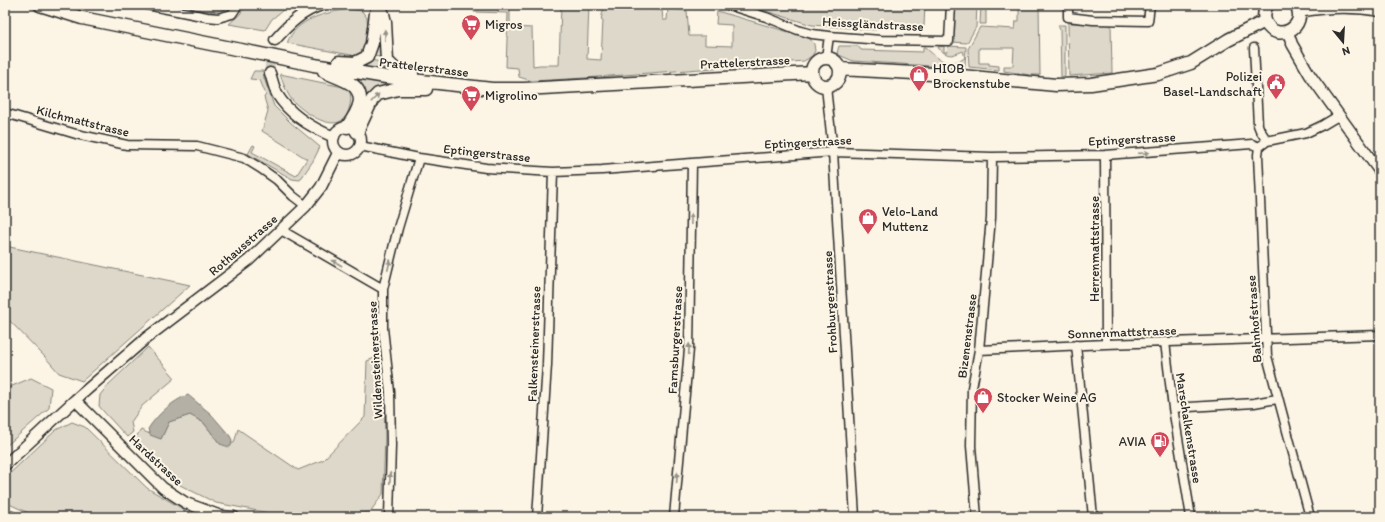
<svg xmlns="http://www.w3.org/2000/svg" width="1385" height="522" viewBox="0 0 1385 522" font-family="Itim,sans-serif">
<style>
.green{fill:#ded8ca;stroke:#84827a}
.water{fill:#b4b0a5;stroke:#7d7b74}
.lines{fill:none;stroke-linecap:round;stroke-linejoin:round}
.tertiary-tunnel{stroke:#d2cdc0;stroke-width:10;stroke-dasharray:10 5;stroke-linecap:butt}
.minor-casing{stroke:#2b2b2b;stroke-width:11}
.tertiary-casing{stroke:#2b2b2b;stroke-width:13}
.primary-casing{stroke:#2b2b2b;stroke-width:15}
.minor{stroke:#fcf5e5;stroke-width:8}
.tertiary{stroke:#fcf5e5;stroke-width:10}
.primary{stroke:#fcf5e5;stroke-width:12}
.rail-casing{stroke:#2b2b2b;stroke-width:4}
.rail{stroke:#fcf5e5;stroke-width:2.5;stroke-dasharray:8;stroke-linecap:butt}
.primary-bridge-casing{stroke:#2b2b2b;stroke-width:15;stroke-linecap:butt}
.primary-bridge{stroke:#fcf5e5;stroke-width:12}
.oneway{fill:#949088}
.labels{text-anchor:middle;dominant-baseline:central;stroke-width:4;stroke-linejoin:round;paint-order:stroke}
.poi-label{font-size:13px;fill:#2b2b2b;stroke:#fcf5e5;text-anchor:start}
.street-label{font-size:13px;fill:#2b2b2b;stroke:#fcf5e5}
</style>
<rect width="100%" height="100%" fill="#fcf5e5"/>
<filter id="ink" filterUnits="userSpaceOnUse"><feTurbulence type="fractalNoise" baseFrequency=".025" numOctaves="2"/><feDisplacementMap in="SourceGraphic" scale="8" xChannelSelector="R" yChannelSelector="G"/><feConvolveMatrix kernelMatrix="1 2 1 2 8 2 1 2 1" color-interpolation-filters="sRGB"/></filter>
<g filter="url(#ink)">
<!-- green -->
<path class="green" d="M177,5H230C221,18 191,8 177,5Z
M246,5H289L272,19L265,30L229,24L240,14Z
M475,5H510V27L532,28L533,66L540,65H559L561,5H589L587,59L601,60L603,20H601L604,6L612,7V5H638V9L662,10L663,20H667L668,9L687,11L689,36H705V45L732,46V25L716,24L717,11L809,38L814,44L815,51L812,56L804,61L585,78L532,81L519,77L518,68L506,67L508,13L474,12Z
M752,5H925L924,26L876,24V30L812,25L752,7Z
M952,5H977L976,27L967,43L951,42Z
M981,5H986V24H980Z
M1019,5H1039L1040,75H1030L1004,71V66H1013L1014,48H979V63H989V65L999,66V70L969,67L968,49L980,27L1015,29L1016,21H1019Z
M349,9L362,11L367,18L368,29L366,46L361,52L356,56L287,43C297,18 325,13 349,9Z
M1068,23L1111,24L1112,73L1069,76Z
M380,24L381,57L372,56Z
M1058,25H1065V76L1061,77L1060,30Z
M839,46H858L861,50L923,52V47H925C939,60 947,68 965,58L963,51C951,56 949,57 939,49L938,47L944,46V52H947L948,46L966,47L965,66L963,68L853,61L839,55L837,53Z
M369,60L382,62L389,71L359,67Z
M254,71H263L264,78L274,106L290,122L320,147L313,161L300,180L292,179L248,154L253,145L255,146L252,152L296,176L307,159L262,131L268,111L264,97L266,95L260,80L250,79Z
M280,74L348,88C352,96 351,101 349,109C341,139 304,113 292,100C286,92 283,83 280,74Z
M353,78L389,84V85L360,115Z
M5,246L190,285L82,381L59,373L45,357L5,316Z
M148,347L175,378L142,406L131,422L133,432L127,437L104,412L99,406L100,395L108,385Z
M382,355L385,435L383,494L370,512L350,514L269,513L216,503L170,480L132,442L141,430L161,439L169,422L190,415L204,423L220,444L234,443L238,429L298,470L323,460L365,417L367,361Z
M31,378L51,388L49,408L5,447V389Z
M72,422L85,427L147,488L197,517H37L5,502V478L56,430Z"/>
<!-- water -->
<path class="water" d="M188,395L211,414L230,436L232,440L231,446L229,447L220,444L204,423L190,415L169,422L161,439L150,435L148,429C156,416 173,400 188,395Z"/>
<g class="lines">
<!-- tertiary-tunnel -->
<path class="tertiary-tunnel" d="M270,73C269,61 271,52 275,40"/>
<!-- minor casing -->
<g class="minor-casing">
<path id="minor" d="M147,5L207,17L218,18L232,14L238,5
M728,5L766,17L798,30L812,34L829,36L881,40L949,41L951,5
M1068,5V17L1093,20L1148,21L1150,5
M1254,48L1258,125L1260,130L1267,141
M826,58L829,36
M826,87L833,152L855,517
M5,113L76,134L127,145L197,146L244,158L260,168L277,180L293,196L306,206
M360,146L419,158L486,168L553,172L602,170L833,152L992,157L1105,155L1252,144L1259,147
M1105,155L1106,344
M281,230L383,289
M1165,342L1173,408L1191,517
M1076,345L1093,517
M979,350L1106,344L1380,335
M1173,408L1254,403L1277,399
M389,517L391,445L390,392L383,328V289L398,228L419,158
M537,517L547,365L553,172
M674,517L689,349L692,163
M977,517L971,446L972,388L979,350L991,218L992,157
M1310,517L1267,356L1258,155L1259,147L1267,141L1306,133L1323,125L1338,116"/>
</g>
<!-- tertiary casing -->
<g class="tertiary-casing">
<path id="tertiary" d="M1288,32L1292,44L1310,75L1380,172
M275,40C288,25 302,11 322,5
M270,73C272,79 274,88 277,94C289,114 312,128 334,137
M333 141a14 14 0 1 1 28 0a14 14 0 1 1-28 0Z
M145,339L249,260L306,206L321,187L338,153
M75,400L163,488L186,503L221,516L234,517
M5,465L75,400L143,341"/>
</g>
<!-- primary casing -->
<g class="primary-casing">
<path id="primary" d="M40,5L82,18L241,50
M379,5L383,14L385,22L387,61L395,69L412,74
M1267,5C1264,11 1263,17 1266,23C1277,44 1309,27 1296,5
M1299,11C1326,6 1353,5 1380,10
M812 72a14 14 0 1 1 28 0a14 14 0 1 1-28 0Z
M339,62L355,63L367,57L372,43L376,13L378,5
M314,65L386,77L492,89H524L812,73
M840,69L951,75L1056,85L1091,84L1158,74L1191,63L1228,40L1265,21
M324,71C330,75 339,77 346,81C370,92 358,112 347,127
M357,132L372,100L378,94L398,89H426"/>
</g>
<!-- minor -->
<use href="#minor" class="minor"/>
<!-- tertiary -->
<use href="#tertiary" class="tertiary"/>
<!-- primary -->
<use href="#primary" class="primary"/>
<!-- rail casing -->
<g class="rail-casing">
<path id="rail" d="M5,509L22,517"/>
</g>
<!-- rail -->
<use href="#rail" class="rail"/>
<!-- primary-bridge casing -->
<g class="primary-bridge-casing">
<path id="primary-bridge" d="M241,50L314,65"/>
</g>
<!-- primary-bridge -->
<use href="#primary-bridge" class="primary-bridge"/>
</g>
<!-- one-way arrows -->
<defs><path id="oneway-solid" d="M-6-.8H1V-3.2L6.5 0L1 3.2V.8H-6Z"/></defs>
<g class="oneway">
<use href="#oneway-solid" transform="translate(385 35) rotate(-92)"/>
<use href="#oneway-solid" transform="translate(375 98) rotate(-46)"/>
<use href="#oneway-solid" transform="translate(1144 153) rotate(-4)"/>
<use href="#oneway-solid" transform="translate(691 219) rotate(-89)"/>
<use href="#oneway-solid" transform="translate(337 263) rotate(-150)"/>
<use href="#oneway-solid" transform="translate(389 265) rotate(-76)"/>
<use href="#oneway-solid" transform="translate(689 349) rotate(-87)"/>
<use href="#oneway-solid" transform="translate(390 478) rotate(-88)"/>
<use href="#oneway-solid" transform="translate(677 478) rotate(-85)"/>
</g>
</g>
<!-- icons -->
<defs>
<g id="supermarket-pin" transform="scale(1)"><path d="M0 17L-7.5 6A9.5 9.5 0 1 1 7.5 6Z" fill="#d1495b" stroke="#fcf5e5"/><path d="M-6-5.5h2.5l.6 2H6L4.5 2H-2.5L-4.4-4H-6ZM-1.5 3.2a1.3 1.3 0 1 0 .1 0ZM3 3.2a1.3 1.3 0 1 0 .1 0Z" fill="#fff"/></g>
<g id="shop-pin" transform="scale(1)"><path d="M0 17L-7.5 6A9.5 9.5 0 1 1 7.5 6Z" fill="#d1495b" stroke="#fcf5e5"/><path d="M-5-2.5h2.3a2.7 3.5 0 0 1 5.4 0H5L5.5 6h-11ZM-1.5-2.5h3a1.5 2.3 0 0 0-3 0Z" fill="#fff"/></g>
<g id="civic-pin" transform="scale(1)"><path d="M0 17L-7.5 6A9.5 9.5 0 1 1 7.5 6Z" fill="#d1495b" stroke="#fcf5e5"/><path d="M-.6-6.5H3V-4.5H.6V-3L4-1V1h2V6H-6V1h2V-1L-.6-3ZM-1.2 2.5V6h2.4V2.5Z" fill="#fff"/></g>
<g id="fuel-pin" transform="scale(1)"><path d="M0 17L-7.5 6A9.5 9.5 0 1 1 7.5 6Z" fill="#d1495b" stroke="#fcf5e5"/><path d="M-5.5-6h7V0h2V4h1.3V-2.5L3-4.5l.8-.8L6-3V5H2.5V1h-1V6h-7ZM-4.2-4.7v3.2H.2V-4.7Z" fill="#fff"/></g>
</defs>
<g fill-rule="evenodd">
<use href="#supermarket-pin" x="471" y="24"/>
<use href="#shop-pin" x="919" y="75"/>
<use href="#civic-pin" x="1276" y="83"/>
<use href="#supermarket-pin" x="471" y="95"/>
<use href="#shop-pin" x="868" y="218"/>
<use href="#shop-pin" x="983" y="397"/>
<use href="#fuel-pin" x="1160" y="441"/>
</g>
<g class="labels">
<!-- poi labels -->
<g class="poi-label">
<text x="485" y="24">Migros</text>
<text x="933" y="68">HIOB<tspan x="933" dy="15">Brockenstube</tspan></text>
<text x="1262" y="76" text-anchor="end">Polizei<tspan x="1262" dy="15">Basel-Landschaft</tspan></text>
<text x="485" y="95">Migrolino</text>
<text x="882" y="211">Velo-Land<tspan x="882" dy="15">Muttenz</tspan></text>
<text x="997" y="397">Stocker Weine AG</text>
<text x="1146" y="441" text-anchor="end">AVIA</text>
</g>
<!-- street labels -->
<g class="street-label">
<text transform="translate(873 24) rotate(3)">Heissgländstrasse</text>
<text transform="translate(745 62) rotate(-3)">Prattelerstrasse</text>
<text transform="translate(424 67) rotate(7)">Prattelerstrasse</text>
<text transform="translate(83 121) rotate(14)">Kilchmattstrasse</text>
<text transform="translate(1132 139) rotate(-3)">Eptingerstrasse</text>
<text transform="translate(808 142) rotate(-3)">Eptingerstrasse</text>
<text transform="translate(487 153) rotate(6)">Eptingerstrasse</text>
<text transform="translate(243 245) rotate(-41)">Rothausstrasse</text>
<text transform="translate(1094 249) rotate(-90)">Herrenmattstrasse</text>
<text transform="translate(830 302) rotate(-93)">Frohburgerstrasse</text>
<text transform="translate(1254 319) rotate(-94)">Bahnhofstrasse</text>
<text transform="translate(1122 332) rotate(-2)">Sonnenmattstrasse</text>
<text transform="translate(967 336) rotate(-83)">Bizenenstrasse</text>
<text transform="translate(675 340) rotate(-87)">Farnsburgerstrasse</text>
<text transform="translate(534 344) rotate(-88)">Falkensteinerstrasse</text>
<text transform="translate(375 360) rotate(-93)">Wildensteinerstrasse</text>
<text transform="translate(1189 428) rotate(81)">Marschalkenstrasse</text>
<text transform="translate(156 460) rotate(43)">Hardstrasse</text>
</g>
</g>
<!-- margin -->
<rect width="1385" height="522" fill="none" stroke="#fcf5e5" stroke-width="20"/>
<rect x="10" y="10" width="1365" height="502" fill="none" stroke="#2b2b2b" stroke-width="1.5" filter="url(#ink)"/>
<!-- north arrow -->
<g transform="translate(1343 42) rotate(162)" stroke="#fcf5e5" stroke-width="3" paint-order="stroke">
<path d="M0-3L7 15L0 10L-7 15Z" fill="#2b2b2b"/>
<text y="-6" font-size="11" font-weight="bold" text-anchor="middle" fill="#2b2b2b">N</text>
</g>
</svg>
